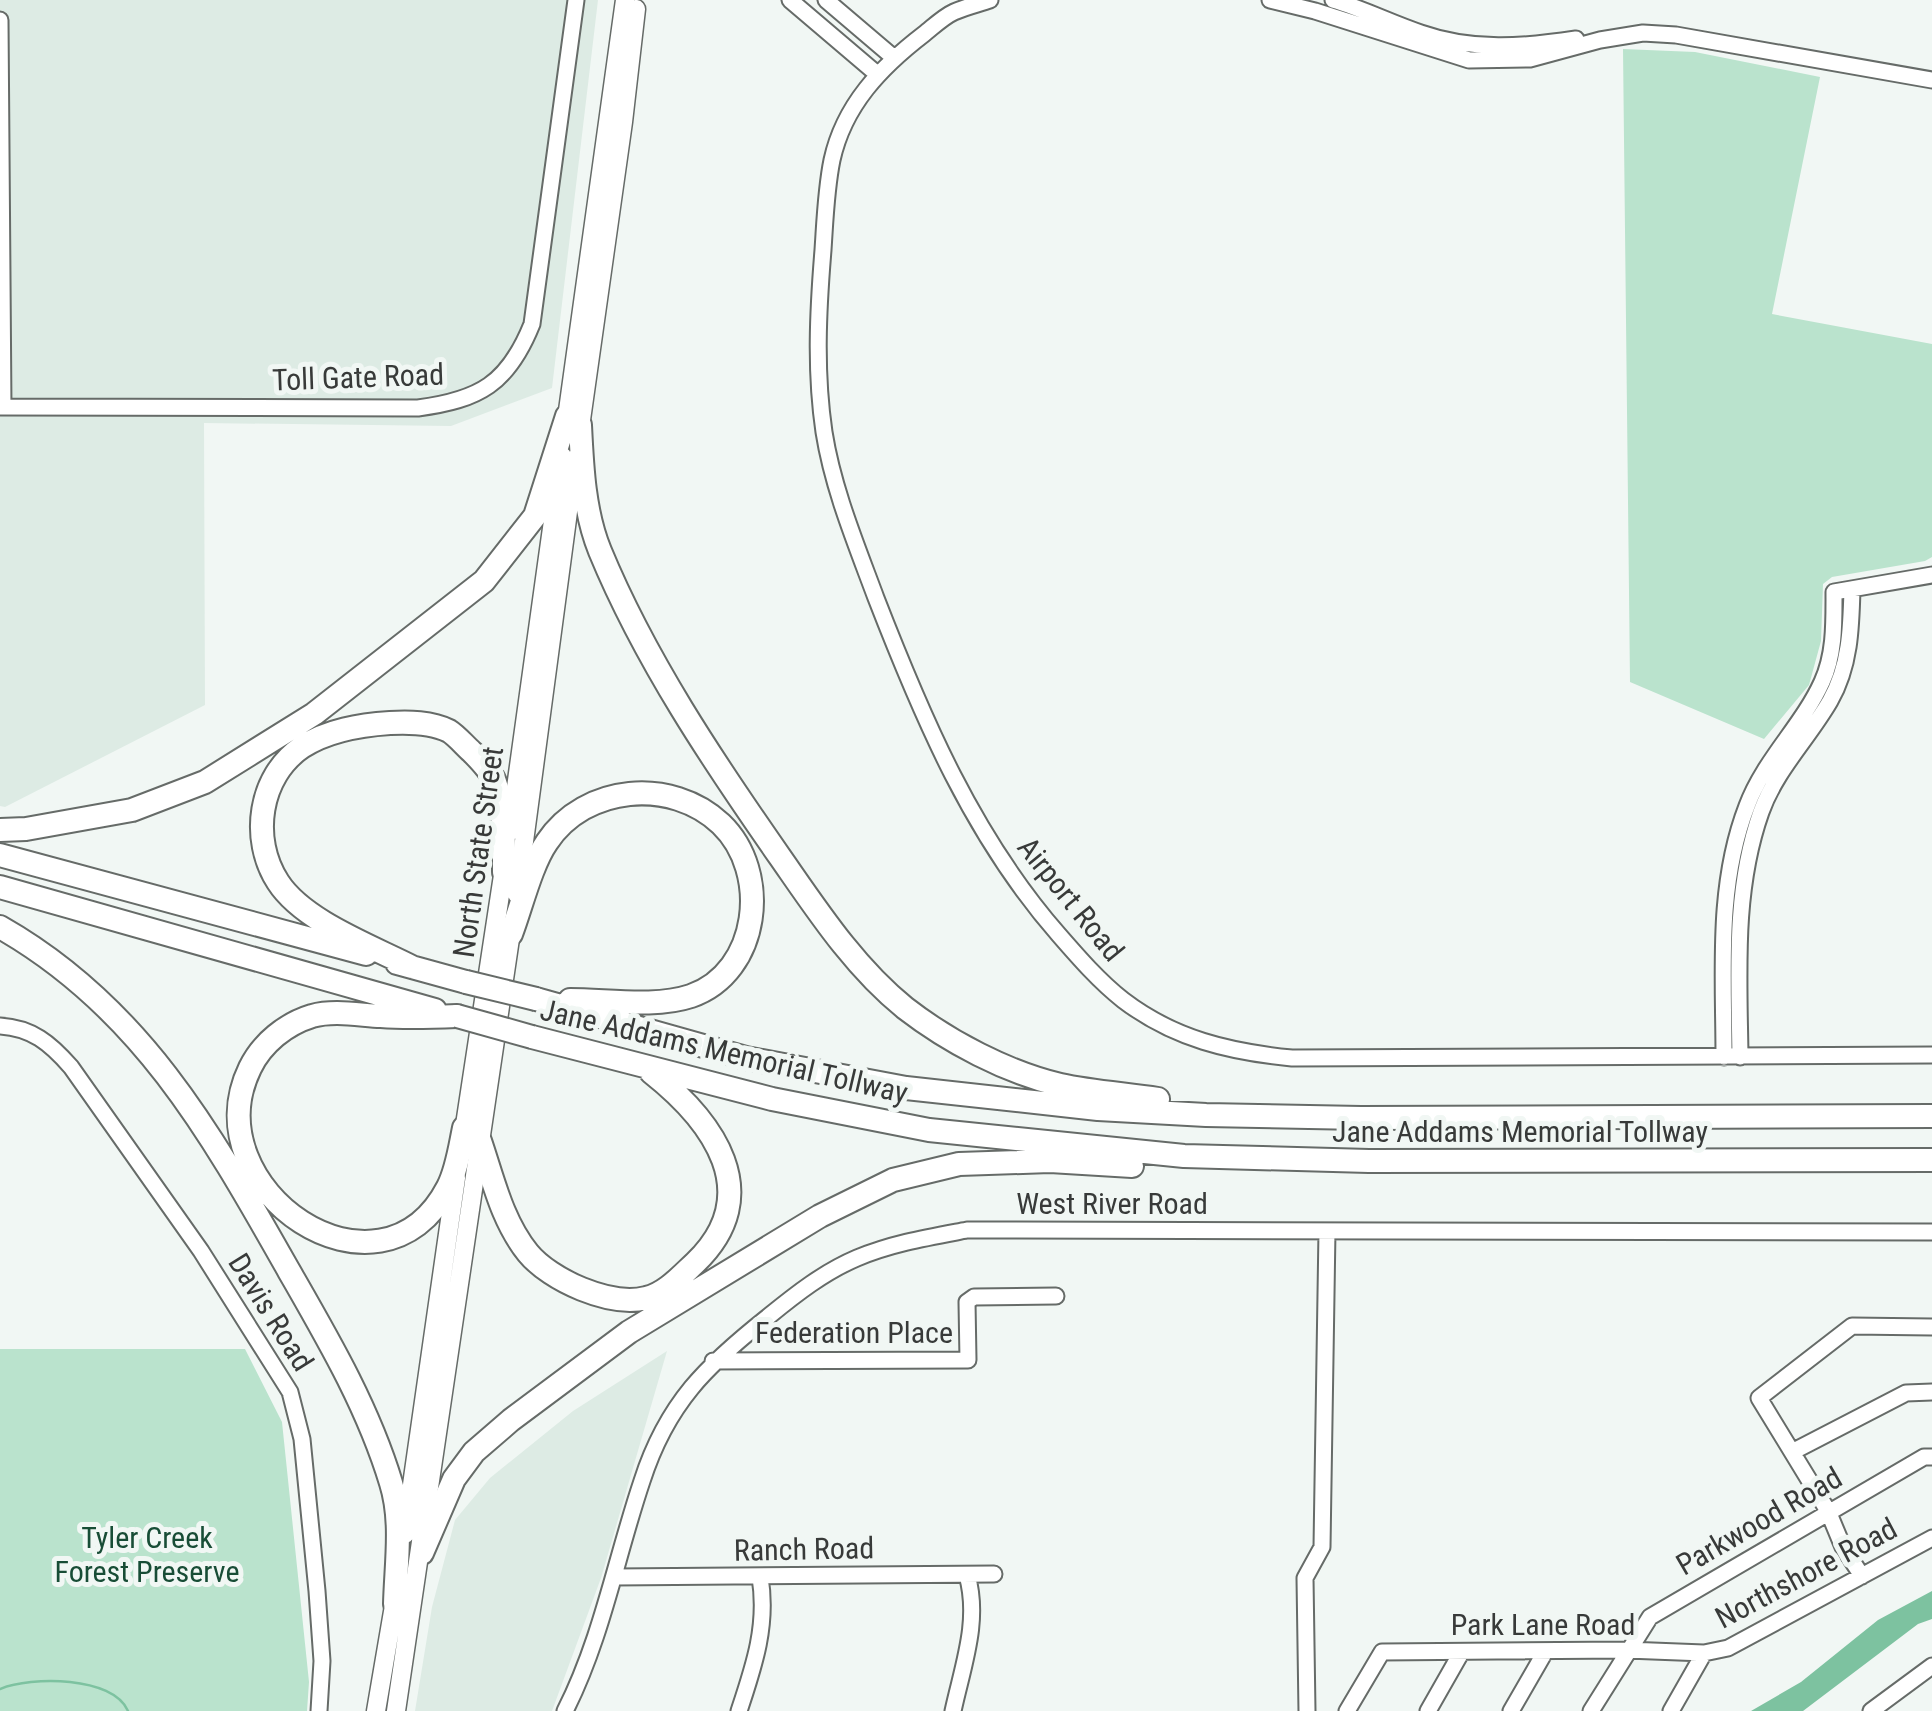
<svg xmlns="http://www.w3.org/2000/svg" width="1932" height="1711" viewBox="0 0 1932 1711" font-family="'Roboto Condensed',sans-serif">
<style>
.built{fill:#ddebe4}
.green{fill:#bae3cd}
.water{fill:#7dc2a0}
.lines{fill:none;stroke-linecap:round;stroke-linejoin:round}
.stream{stroke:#7dc2a0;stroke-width:2.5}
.minor-casing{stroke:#666b68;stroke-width:19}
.major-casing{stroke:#666b68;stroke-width:21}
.highway-casing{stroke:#666b68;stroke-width:26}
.minor{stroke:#fff;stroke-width:15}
.major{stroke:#fff;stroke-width:18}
.highway{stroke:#fff;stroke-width:22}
.highway-bridge-casing{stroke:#666b68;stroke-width:26;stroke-linecap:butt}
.highway-bridge{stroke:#fff;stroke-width:22}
.labels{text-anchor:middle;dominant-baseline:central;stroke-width:10;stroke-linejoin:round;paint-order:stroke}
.street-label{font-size:30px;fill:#383a39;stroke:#f1f7f4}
.park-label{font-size:30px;fill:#184d36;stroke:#f1f7f4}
</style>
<rect width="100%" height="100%" fill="#f1f7f4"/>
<!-- built -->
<path class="built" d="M0,0H598L552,388L451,426L204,423L205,705L5,807L0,806Z
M667,1351L601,1578L552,1711H415L432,1607L455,1520L490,1478L573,1411Z"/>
<!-- green -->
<path class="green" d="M1623,49L1695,52L1820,77L1772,314L1932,344V557L1925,561L1832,577L1823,584L1821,641L1809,685L1764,739L1630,682Z
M0,1349H245L282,1422L309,1682L307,1711H0Z"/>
<!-- water -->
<path class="water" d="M1932,1591V1619L1918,1624L1803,1711H1751L1801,1682L1878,1620Z"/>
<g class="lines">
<!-- stream -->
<path class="stream" d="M0,1689C31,1676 113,1676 128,1711"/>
<!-- minor casing -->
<g class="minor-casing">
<path id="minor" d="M790,0L877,74
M826,0L893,57
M990,0C978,4 965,7 954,12C943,17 933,27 924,34C881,67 844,105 832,160C826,189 825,220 823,250C818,311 815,371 824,432C833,489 856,544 876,598C923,719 973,837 1059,935C1079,958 1099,981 1123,1000C1174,1039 1230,1052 1292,1058L1932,1055
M1270,0L1315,11L1469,60L1530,59L1600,40L1643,33L1676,35L1932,80
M1333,0C1364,9 1391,23 1421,33C1472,51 1524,47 1576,39
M0,20L3,407
M0,407L418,408C479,400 508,384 532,324L576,0
M0,1026C32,1028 50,1043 71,1067L201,1251L290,1392L302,1439L317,1591L322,1661L319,1711
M1724,1057C1724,973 1716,886 1747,806C1764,760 1802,726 1822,682C1835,654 1834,622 1834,592L1932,575
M1740,1057C1739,974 1733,891 1761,812C1776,770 1808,739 1830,701C1850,666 1851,628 1852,589
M713,1361L968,1360L967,1302L974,1297L1056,1296
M1792,1452L1906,1393L1932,1392
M1862,1576L1843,1547L1828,1511L1759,1398L1852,1326L1932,1327
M615,1577L994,1574
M565,1711C602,1638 616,1558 642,1481C667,1403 707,1365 769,1316C796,1294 824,1272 857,1258C893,1243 930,1237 967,1230L1932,1232
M739,1711C754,1666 768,1625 760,1577
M953,1711C963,1665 980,1621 967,1575
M1307,1711L1305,1578L1322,1547L1327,1231
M1347,1711L1382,1652L1627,1650L1704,1653L1728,1648L1932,1538
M1428,1711L1461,1653
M1511,1711L1545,1652
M1591,1711L1650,1617L1924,1457H1932
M1671,1711L1704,1653
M1871,1711L1932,1666"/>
</g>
<!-- major casing -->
<g class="major-casing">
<path id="major" d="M566,425L625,0
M579,434L623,122L636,9
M510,831L562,456
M517,894L575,459
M463,1138L505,862
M405,1534L456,1178
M376,1711L396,1594
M396,1711L512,925"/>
</g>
<!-- highway casing -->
<g class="highway-casing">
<path id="highway" d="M580,425C582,467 584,512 600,551C645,660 713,761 780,857C817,910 854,967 905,1008C949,1042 1006,1072 1060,1085C1092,1092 1125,1094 1158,1099
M0,830L26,829L132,810L205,782L314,714L484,581L535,516L567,416
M0,855L366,954
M0,887L435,1010
M0,927C141,1007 212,1135 289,1271C328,1339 368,1407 391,1483C403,1521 396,1564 395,1604
M511,934C521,908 531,865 547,842C585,785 671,777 721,824C771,872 760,972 691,996C655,1008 608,1000 570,1000
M397,963L466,982
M412,967C371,946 303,921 278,882C250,839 259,776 302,747C328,730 360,725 390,723C409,722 431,722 449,731C457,736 465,746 472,752C480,760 491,771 495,782C505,810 504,843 504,872
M536,999L746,1058L906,1088L1098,1109L1206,1115L1361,1118L1932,1116
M457,1016C432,1017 406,1018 381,1016C359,1015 334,1010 312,1016C286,1024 262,1043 250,1068C191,1189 380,1318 448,1187C457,1170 460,1147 464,1128
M532,1037L772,1099L929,1130L1184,1156L1369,1161L1932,1160
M480,1141C493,1179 502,1221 528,1253C550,1280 610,1307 646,1298C665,1294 681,1276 695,1263C767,1194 713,1121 651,1072
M422,1553L454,1479L474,1452L511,1420L629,1332L820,1216L893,1180L959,1164L1050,1161L1132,1166"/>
</g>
<!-- minor -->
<use href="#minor" class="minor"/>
<!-- major -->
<use href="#major" class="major"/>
<!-- highway -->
<use href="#highway" class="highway"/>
<!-- highway-bridge casing -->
<g class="highway-bridge-casing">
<path id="highway-bridge" d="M466,982L536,999
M457,1016L532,1037"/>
</g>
<!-- highway-bridge -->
<use href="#highway-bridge" class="highway-bridge"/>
</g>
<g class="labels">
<!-- street labels -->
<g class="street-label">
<text transform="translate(358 377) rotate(-2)">Toll Gate Road</text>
<text transform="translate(478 852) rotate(-82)">North State Street</text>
<text transform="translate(1071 899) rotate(51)">Airport Road</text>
<text transform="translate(724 1051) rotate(13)">Jane Addams Memorial Tollway</text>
<text x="1520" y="1131">Jane Addams Memorial Tollway</text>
<text x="1112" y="1203">West River Road</text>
<text transform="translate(271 1312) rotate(58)">Davis Road</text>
<text x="854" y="1332">Federation Place</text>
<text transform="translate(1759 1521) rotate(-30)">Parkwood Road</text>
<text transform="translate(804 1549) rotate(-1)">Ranch Road</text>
<text transform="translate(1806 1573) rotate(-28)">Northshore Road</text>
<text x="1543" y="1624">Park Lane Road</text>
</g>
<!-- park labels -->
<g class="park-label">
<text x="147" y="1537">Tyler Creek<tspan x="147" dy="34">Forest Preserve</tspan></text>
</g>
</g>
</svg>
